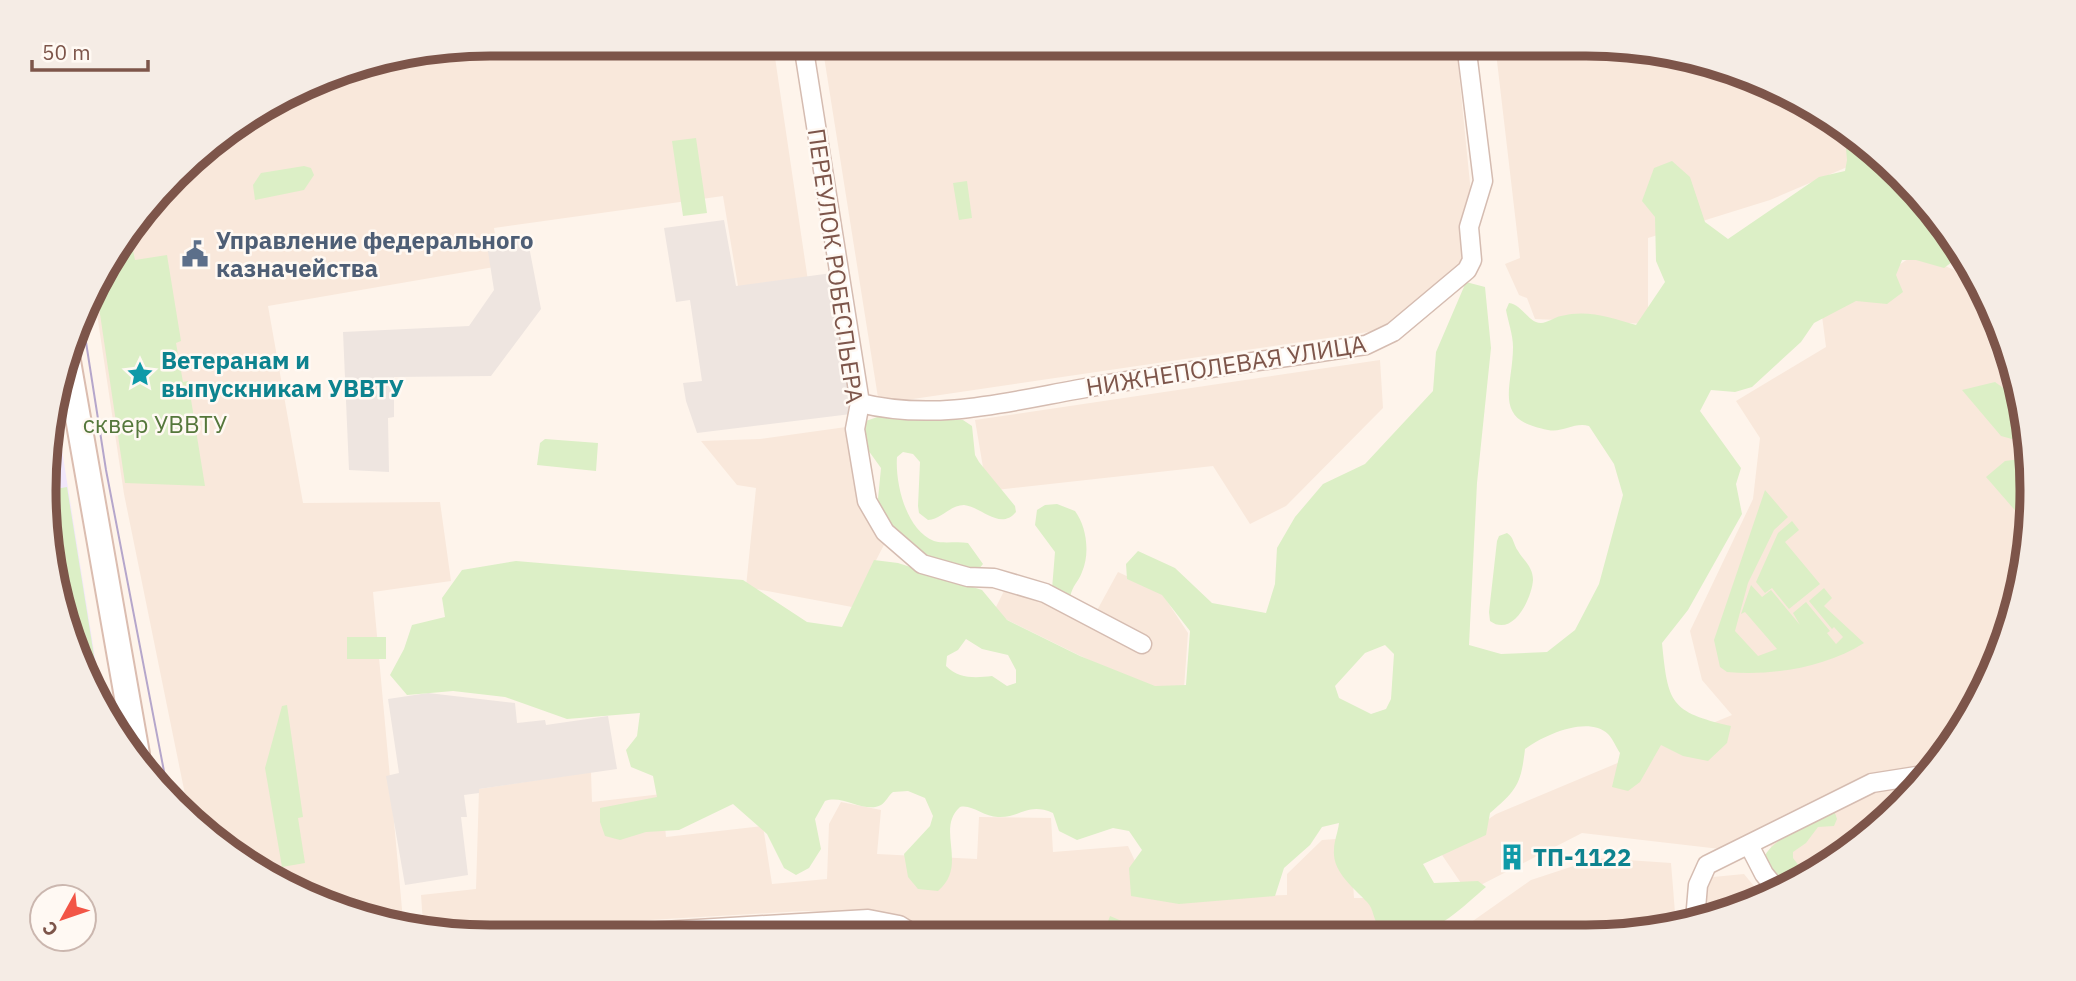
<svg xmlns="http://www.w3.org/2000/svg" width="2076" height="981" viewBox="0 0 2076 981" font-family="'IBM Plex Sans',sans-serif">
<style>
.residential{fill:#f9e8db}
.industrial{fill:#eee5e0}
.education{fill:#f1e7fb}
.green{fill:#dcefc6;fill-rule:evenodd}
.lines{fill:none;stroke-linecap:round;stroke-linejoin:round}
.street-casing{stroke:#d5bcb1;stroke-width:21}
.secondary-casing{stroke:#dbbdb0;stroke-width:28}
.street{stroke:#fff;stroke-width:18}
.secondary{stroke:#fff;stroke-width:24}
.tram{stroke:#b5a6cb;stroke-width:2}
.labels{text-anchor:middle;dominant-baseline:central;stroke-width:5;stroke-linejoin:round;paint-order:stroke}
.service-label{font-size:24px;font-weight:bold;fill:#4e5e75;stroke:#fff9f3;text-anchor:start}
.street-label{font-size:24px;fill:#7d554a;stroke:#fff9f3}
.culture-label{font-size:24px;font-weight:bold;fill:#0d838f;stroke:#fff9f3;text-anchor:start}
.park-label{font-size:24px;fill:#55773b;stroke:#fff9f3}
.rim{fill:none;stroke:#7d554a;stroke-width:9}
</style>
<rect width="100%" height="100%" fill="#fef4eb"/>
<!-- residential -->
<path class="residential" d="M502,44H773L808,281L739,292L723,196L494,228L500,266L268,306L303,503L440,502L451,581L373,592L403,920L320,903L196,826L190,819L124,494L94,294L104,267L196,154L347,68Z
M822,44H1456L1476,243L1465,265L1401,318L1375,331L879,404Z
M1495,44H1586L1756,78L1873,156L1770,200L1648,238V324L1535,319L1527,298L1519,295L1505,264L1520,258Z
M1917,253L1965,275L2002,380L2031,495L1998,661L1940,762L1935,768L1720,849L1582,833L1467,892L1440,852L1496,814L1732,715L1702,680L1690,631L1753,499L1760,438L1736,401L1826,347L1822,316Z
M1380,360L1383,408L1286,506L1250,524L1213,466L987,491L975,420Z
M846,427L857,494L887,539L852,607L746,587L756,488L737,485L701,441L760,439Z
M1118,572L1161,592L1188,633L1184,688L1150,690L993,613L1006,587L1149,639L1126,624L1095,614Z
M591,772L592,802L662,794L666,837L763,826L772,884L827,879L829,824L841,802L881,810L877,854L977,859L979,817L1051,818L1053,852L1128,846L1152,898L1287,895V874L1322,840L1350,838L1354,898H1384L1385,934L931,936L898,914L803,911L598,923L498,937L423,924L421,895L476,889L479,789Z
M1920,782L1858,845L1793,882L1766,839L1874,788Z
M1598,858L1671,863L1676,925L1644,933L1471,934L1470,923L1531,880Z
M1744,874L1758,891L1772,890L1774,893L1757,903L1702,918L1703,884L1713,877Z"/>
<!-- industrial -->
<path class="industrial" d="M724,220L736,286L832,273L851,414L697,433L686,401L683,383L702,381L690,300L676,302L664,228Z
M527,236L541,309L491,376L394,377V417L388,418L389,472L349,470L343,332L469,326L494,290L487,245Z
M428,693L515,703L517,723L545,720L546,725L608,716L617,769L479,789V793L464,795L467,817H461L468,875L405,885L386,776L399,773L388,699Z"/>
<!-- education -->
<path class="education" d="M54,400L104,714L48,549Z"/>
<!-- green -->
<path class="green" d="M1845,137L1901,174L1937,227L1938,241L1952,262L1944,268L1916,260H1902L1896,275L1903,292L1887,304L1856,301L1814,323L1801,342L1752,387L1735,392L1711,390L1700,411L1741,468L1736,484L1742,514L1688,610L1662,643C1668,703 1670,712 1731,726L1727,743L1708,761L1683,756L1661,745L1640,782L1628,791L1612,787L1620,753C1616,747 1613,739 1608,734C1588,715 1544,735 1525,749C1521,784 1517,790 1490,813L1486,835L1423,864L1434,883L1478,881L1486,887C1460,909 1414,957 1379,926C1373,920 1374,909 1367,902C1354,888 1332,872 1334,850C1334,841 1338,832 1339,823L1322,827L1310,845L1284,868L1275,896L1179,904L1131,896L1129,868L1142,850L1129,831L1113,828L1077,840L1059,831L1053,813C1027,802 1021,818 998,817C984,817 972,804 960,807C935,829 969,865 938,891L918,889L908,877L904,854L930,826L933,816L925,798L908,791L893,792C888,796 886,802 881,805C865,814 843,794 825,801L815,819L821,849L809,868L796,875L784,868L767,834L733,804L679,830L646,832L620,840L605,836L600,822V808L657,797L653,776L631,767L626,750L637,736L640,713L567,719L505,697L453,691L407,695L390,675L404,649L412,625L445,617L442,598L462,570L516,561L743,580L807,622L842,627L874,560L898,563L982,590L1007,620L1080,656L1155,686L1186,685L1190,631L1162,595L1127,579L1126,564L1138,551L1175,568L1212,603L1266,613L1275,584L1277,548L1295,517L1323,484L1365,464L1433,391L1436,352L1466,282L1485,287L1491,348L1477,483L1469,645L1501,654L1547,652L1575,630L1599,584L1623,495L1614,464L1589,426C1574,422 1563,433 1548,430C1491,420 1513,388 1513,347C1513,335 1508,321 1506,310L1509,303C1523,305 1528,323 1541,323C1547,323 1555,317 1561,316C1588,309 1611,318 1636,325L1665,282L1656,261L1655,217L1642,201L1654,168L1672,161L1690,177L1705,222L1728,239L1819,177L1845,171L1847,160ZM966,639L982,649L1008,655L1016,670V683L1007,686L992,676C975,678 959,679 946,666L947,656L958,650ZM1385,645L1394,654L1391,699L1386,709L1371,714L1339,698L1335,686L1365,653Z
M696,138L707,213L683,216L672,141Z
M304,166L311,168L314,175L304,190L255,200L253,185L261,173Z
M967,181L972,218L959,220L953,183Z
M130,235L135,260L167,255L181,341L176,343L183,382L188,381L205,486L125,483L96,287L104,267Z
M1995,382L2009,392L2017,436L2012,439L2001,436L1962,390Z
M886,414L963,420L972,426L975,455L979,462L1015,506L1016,512C1000,531 982,507 964,505C950,505 942,519 928,520L919,513L918,506L920,462L913,454L903,452L897,457C895,483 906,530 934,541C944,544 957,541 968,543L983,564L978,570L929,562L888,524L878,499L881,468L863,443V422Z
M545,439L598,443L596,471L537,465L540,443Z
M2020,459L2027,464L2032,490L2026,523L1986,477L2005,461Z
M67,487L103,712L48,549L50,490Z
M1765,490L1788,517L1774,530L1748,583L1735,631L1758,656L1777,649L1745,612L1741,614L1751,585L1762,597L1771,590L1800,625L1793,613L1806,602L1830,631L1827,633L1836,644L1843,637L1834,627L1832,629L1809,601L1824,588L1832,598L1824,606L1864,643C1824,668 1772,676 1727,672L1720,667L1714,640Z
M1057,504L1075,511C1087,527 1090,554 1082,572C1078,583 1073,584 1070,597L1052,589L1055,552L1035,525L1037,510L1045,505Z
M1792,521L1799,530L1785,542L1820,584L1789,609L1772,588L1765,593L1756,582L1778,533Z
M1507,533C1514,537 1513,544 1518,551C1524,561 1533,567 1533,580C1532,598 1513,638 1490,621L1489,612L1497,541L1499,536Z
M347,637H386V659H347Z
M287,705L303,817L298,818L305,863L282,867L265,768L282,706Z
M1830,813H1835L1837,819L1834,826L1818,827L1806,843L1793,852V858L1806,875L1783,888L1764,857C1775,836 1810,824 1830,813Z
M1110,916L1131,925L1152,926L1157,935H1086V921L1106,927Z"/>
<g class="lines">
<!-- street casing -->
<g class="street-casing">
<path id="street" d="M803,44L860,403L855,429L867,501L885,532L922,564L968,577L994,578L1045,593L1142,644
M1994,313L2002,341
M860,403C940,423 1018,399 1097,386C1186,371 1276,359 1366,345L1393,332L1467,270L1472,260L1469,227L1483,181L1466,44
M1749,845L1764,874L1778,891
M1695,920L1698,885L1707,865L1872,783L1929,774
M563,937L868,919L899,925L917,936"/>
</g>
<!-- secondary casing -->
<g class="secondary-casing">
<path id="secondary" d="M68,361L137,754"/>
</g>
<!-- street -->
<use href="#street" class="street"/>
<!-- secondary -->
<use href="#secondary" class="secondary"/>
<!-- tram -->
<path class="tram" d="M83,323L106,470L168,792"/>
</g>
<!-- icons -->
<defs>
<g id="civic-bare" transform="scale(2.1)"><path d="M-.6-6.5H3V-4.5H.6V-3L4-1V1h2V6H-6V1h2V-1L-.6-3ZM-1.2 2.5V6h2.4V2.5Z" fill="#5c6f8a" stroke="#fff9f3" stroke-width="2.5" paint-order="stroke"/></g>
<g id="sight-bare" transform="scale(2.1)"><path d="M0-6L1.8-2.2L6-1.7L2.9 1.2L3.7 5.4L0 3.3L-3.7 5.4L-2.9 1.2L-6-1.7L-1.8-2.2Z" fill="#0f9aa8" stroke="#fff9f3" stroke-width="2.5" paint-order="stroke"/></g>
<g id="building-bare" transform="scale(2.1)"><path d="M-4-6H4V6H1V3H-1V6H-4ZM-2.5-4.3h1.7v1.8h-1.7ZM.8-4.3h1.7v1.8H.8ZM-2.5-1h1.7V.8h-1.7ZM.8-1h1.7V.8H.8Z" fill="#0f9aa8" stroke="#fff9f3" stroke-width="2.5" paint-order="stroke"/></g>
</defs>
<g fill-rule="evenodd">
<use href="#civic-bare" x="195" y="254"/>
<use href="#sight-bare" x="140" y="374"/>
<use href="#building-bare" x="1512" y="857"/>
</g>
<g class="labels">
<!-- service labels -->
<g class="service-label">
<text x="216" y="240">Управление федерального<tspan x="216" dy="28">казначейства</tspan></text>
</g>
<!-- street labels -->
<g class="street-label">
<text transform="translate(836 266) rotate(82)">ПЕРЕУЛОК РОБЕСПЬЕРА</text>
<text transform="translate(1226 365) rotate(-9)">НИЖНЕПОЛЕВАЯ УЛИЦА</text>
</g>
<!-- culture labels -->
<g class="culture-label">
<text x="161" y="360">Ветеранам и<tspan x="161" dy="28">выпускникам УВВТУ</tspan></text>
<text x="1533" y="857">ТП-1122</text>
</g>
<!-- park labels -->
<g class="park-label">
<text x="155" y="424">сквер УВВТУ</text>
</g>
</g>
<!-- crop -->
<path d="M0 0H2076V981H0ZM490 56H1586A434 434 0 0 1 2020 490V491A434 434 0 0 1 1586 925H490A434 434 0 0 1 56 491V490A434 434 0 0 1 490 56Z" fill="#f5ece5" fill-rule="evenodd"/>
<path class="rim" d="M490 56H1586A434 434 0 0 1 2020 490V491A434 434 0 0 1 1586 925H490A434 434 0 0 1 56 491V490A434 434 0 0 1 490 56Z"/>
<!-- north arrow -->
<g transform="translate(63 918) rotate(230)"><circle r="33" fill="#fff9f3" stroke="#cbb7af" stroke-width="2"/>
<path d="M0-5L12 26L0 18L-12 26Z" fill="#f25546"/>
<text y="-10" font-size="19" font-weight="bold" text-anchor="middle" fill="#7d554a">С</text>
</g>
<!-- scale -->
<path d="M32 60v10h116v-10" fill="none" stroke="#7d554a" stroke-width="3.5"/>
<text x="42" y="60" font-size="21" fill="#7d554a" stroke="#fff9f3" stroke-width="5" paint-order="stroke">50 m</text>
</svg>
